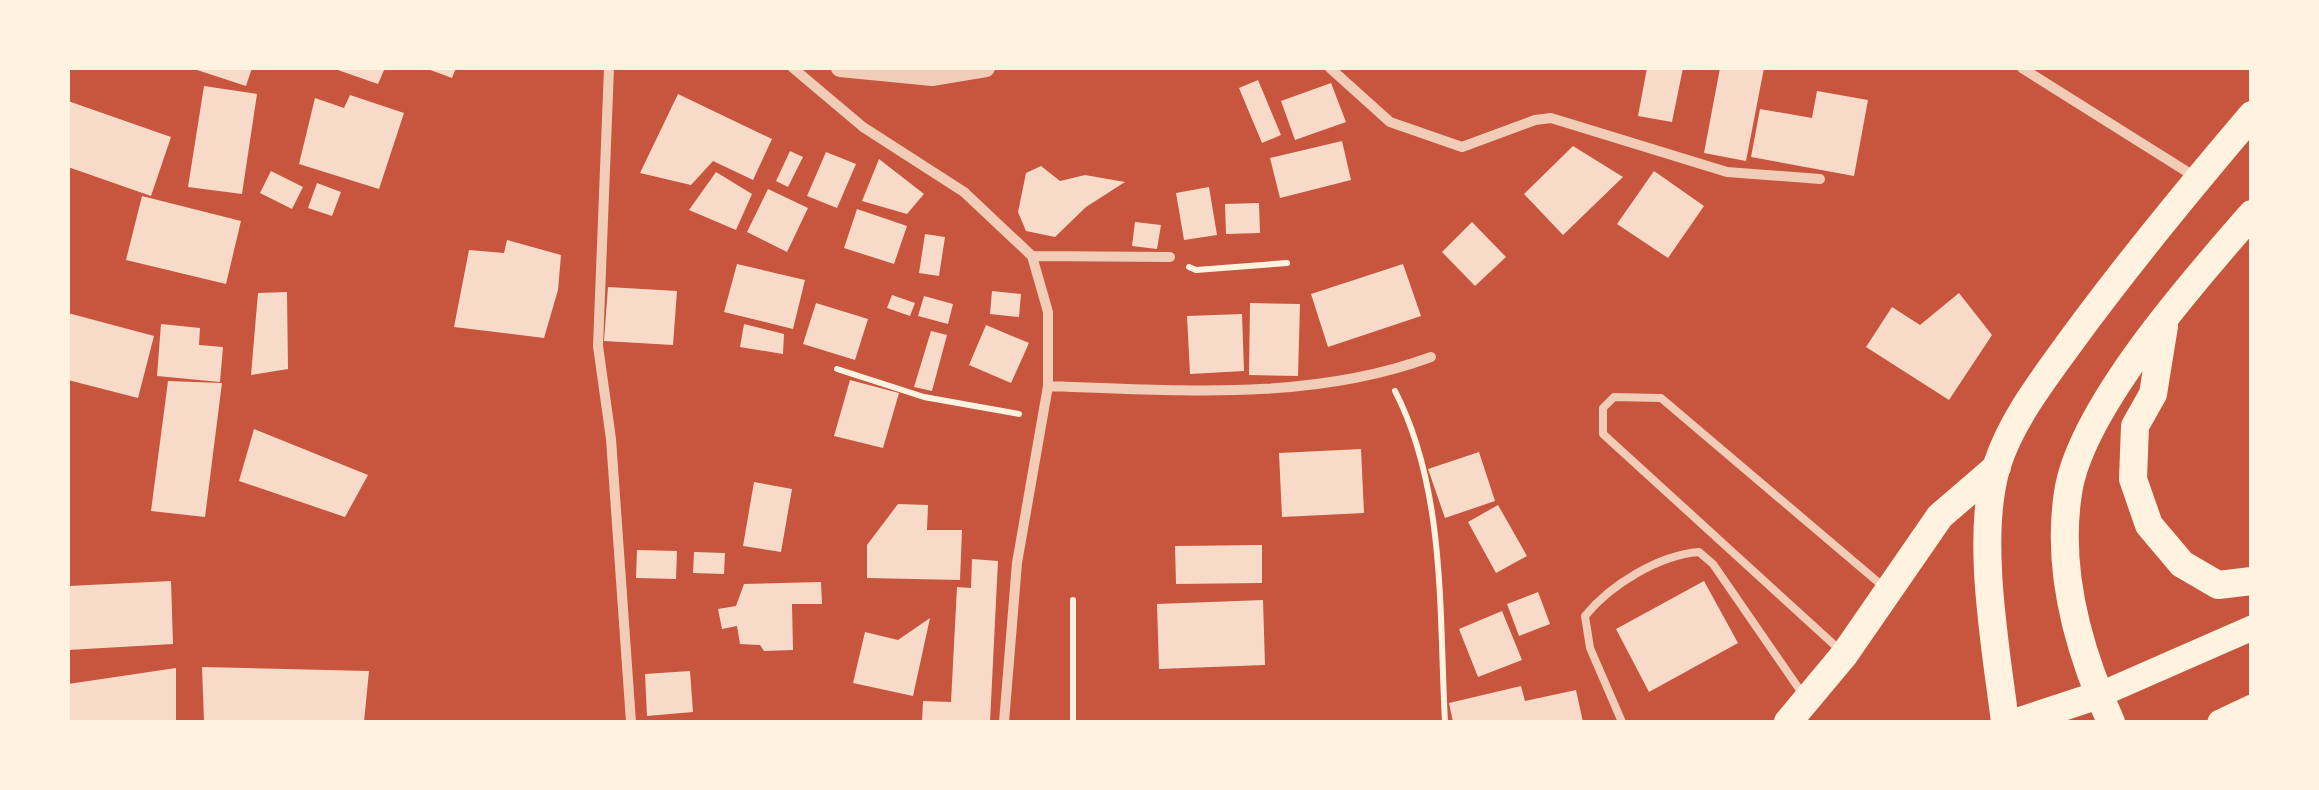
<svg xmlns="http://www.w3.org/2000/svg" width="2319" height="790" viewBox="0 0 2319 790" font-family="Inter,sans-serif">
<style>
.building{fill:#f7dbc8}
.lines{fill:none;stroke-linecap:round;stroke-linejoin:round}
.path{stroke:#fff3e0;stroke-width:6}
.service{stroke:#f1ccb7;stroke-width:8}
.minor{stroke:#f1ccb7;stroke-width:10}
.tertiary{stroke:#f1ccb7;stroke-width:18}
.primary{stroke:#fff3e0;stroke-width:25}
.trunk{stroke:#fff3e0;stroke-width:28}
</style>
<rect width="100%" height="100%" fill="#c8553d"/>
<!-- building -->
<path class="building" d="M191,68H252L246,86Z
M332,68H385L378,84Z
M425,68H456L452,78Z
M1647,68H1683L1672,122L1638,116Z
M1720,68H1764L1746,161L1704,153Z
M1258,80L1281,135L1262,143L1239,88Z
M1331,83L1346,122L1295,140L1281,101Z
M204,86L257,94L242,194L188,187Z
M1817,91L1868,100L1854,176L1751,157L1760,109L1812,118Z
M678,94L772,139L753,180L713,161L691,185L640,173Z
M350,95L404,113L379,189L299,164L315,98L344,108Z
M68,101L171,137L151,196L68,167Z
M1342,141L1351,180L1280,198L1270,158Z
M1573,146L1623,177L1563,235L1524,194Z
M790,151L803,157L788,187L776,181Z
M826,152L856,164L837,208L807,196Z
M879,159L924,194L907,214L862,201Z
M1041,166L1060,181L1085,175L1125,182L1086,207L1055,237L1026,231L1018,212L1026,173Z
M271,171L303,187L292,209L260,193Z
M1654,171L1704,206L1668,258L1617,224Z
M716,172L752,194L736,230L689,210Z
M317,183L341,192L332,216L308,208Z
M1209,187L1217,235L1184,240L1176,193Z
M768,189L808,208L787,252L747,232Z
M142,196L241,221L226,284L126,260Z
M1259,203L1260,233L1226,234L1225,204Z
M857,209L907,226L894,264L844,248Z
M1135,222L1161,225L1157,249L1132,246Z
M1472,222L1506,257L1475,286L1442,252Z
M925,234L945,237L939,276L919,273Z
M507,240L561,255L558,290L544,338L454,327L469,250L504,253Z
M737,264L805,280L793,329L724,312Z
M1403,264L1421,316L1328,347L1311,294Z
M608,287L677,291L673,345L604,341Z
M992,291L1021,294L1019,317L990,314Z
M287,292L288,369L251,375L258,293Z
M1959,293L1992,335L1949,400L1866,347L1892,307L1920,325Z
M892,295L915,303L910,316L887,308Z
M924,296L953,304L948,324L918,316Z
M816,303L868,319L855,360L803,344Z
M1250,303L1300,304L1298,376L1249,375Z
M68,313L154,336L138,398L68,380Z
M1242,314L1244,371L1190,374L1187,316Z
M161,324L200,328L199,345L223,347L220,382L157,376Z
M744,324L784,334L783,354L740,347Z
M986,325L1029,343L1011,383L969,365Z
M931,331L947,335L932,391L914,387Z
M850,380L899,393L883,448L834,436Z
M168,381L222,383L205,517L151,511Z
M254,429L368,475L345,517L239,481Z
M1361,449L1364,513L1282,517L1279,453Z
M1479,452L1495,501L1445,518L1428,469Z
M754,482L792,489L781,552L743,546Z
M898,504L928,505L927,530H962L960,580L867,578V545Z
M1498,505L1527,556L1496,573L1468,522Z
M1262,545V583L1176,584L1175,546Z
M637,550L677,551L676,579L636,578Z
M694,552L725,553L724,574L693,573Z
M972,559L998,561L990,722H922L923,701L951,702L957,587L971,588Z
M171,581L173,644L68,650V586Z
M1704,581L1738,643L1649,692L1616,629Z
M821,582L822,604H792L793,650L764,651L760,645L740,644L737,626L722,629L718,609L736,606L744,584Z
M1538,592L1550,624L1519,636L1507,604Z
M1263,600L1265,665L1159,669L1157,604Z
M1502,611L1522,660L1478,677L1459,629Z
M930,618L913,696L853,683L865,632L898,640Z
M202,667L369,671L364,722H204Z
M176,668V722H68V684Z
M690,671L693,712L647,716L645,674Z
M1521,686L1525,701L1576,690L1583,722H1453L1449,703Z"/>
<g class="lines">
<!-- path -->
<path class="path" d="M1189,267L1196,270L1287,263
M837,369L924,397L1019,414
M1395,391C1446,490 1439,613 1445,722
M1073,722V600"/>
<!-- service -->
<path class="service" d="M1841,651L1603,434V408L1614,397L1661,398L1885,588
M1622,722L1590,648L1585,616C1610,585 1659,555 1699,552L1713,564L1804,696"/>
<!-- minor -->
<path class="minor" d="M609,68L598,346L611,439L631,722
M793,68L863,127L964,192L1032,256L1048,312V386L1017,563L1004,722
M1330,68L1390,122L1462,147L1535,120L1551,118L1727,172L1820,179
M2022,68L2197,178
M1032,256L1170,257
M1048,386C1176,390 1309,402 1431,357"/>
<!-- tertiary -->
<path class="tertiary" d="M840,68L932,77L986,68"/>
<!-- primary -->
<path class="primary" d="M2099,695L2252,628
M2220,722L2252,707"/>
<!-- trunk -->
<path class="trunk" d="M2164,326L2153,394L2135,426L2133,479L2149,525L2182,564L2218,585L2252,581
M1788,722L1844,655L1940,516L1997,467
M2005,722C1996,649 1975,536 1997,465C2012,419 2043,380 2071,341C2128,263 2189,189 2252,115
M2017,722L2099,695
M2111,722C2079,652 2056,571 2068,493C2080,409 2195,279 2252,214"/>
</g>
<!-- border -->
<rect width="2319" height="790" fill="none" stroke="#fff3e0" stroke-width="140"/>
</svg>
